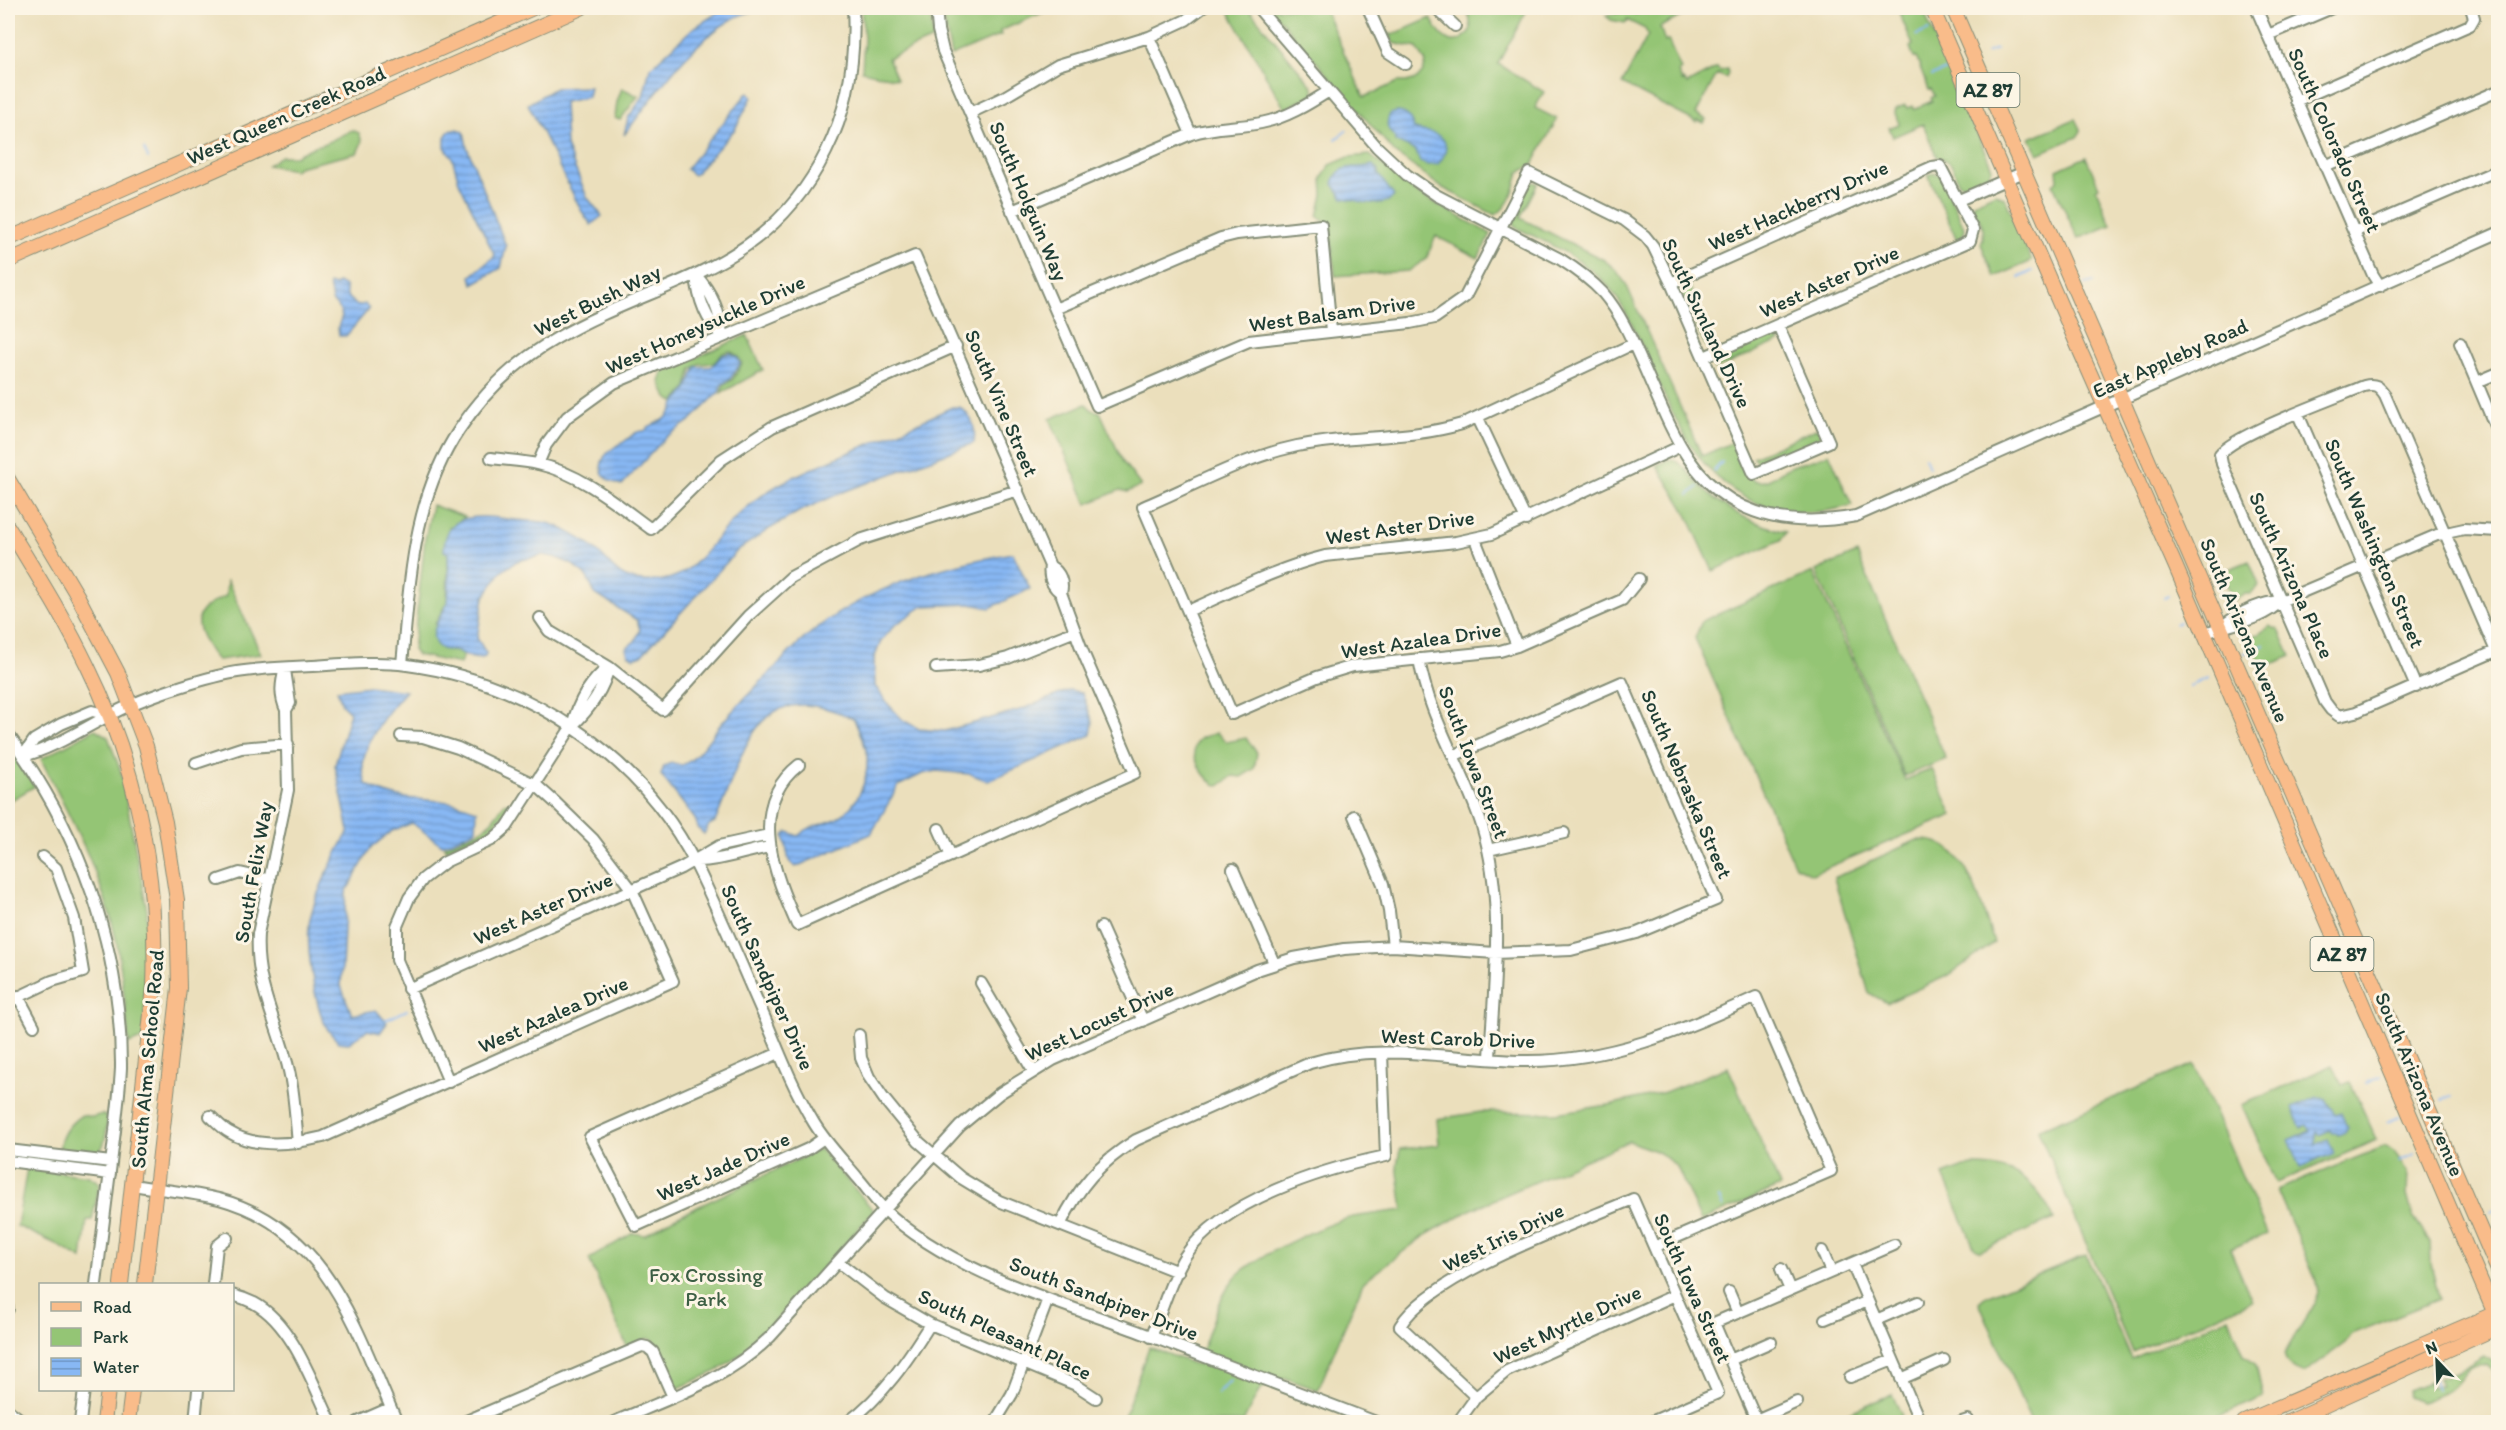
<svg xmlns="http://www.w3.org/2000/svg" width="2506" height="1430" viewBox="0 0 2506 1430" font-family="Itim,sans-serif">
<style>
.green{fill:#94c575;stroke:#5a8154;stroke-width:1.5}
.water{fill:url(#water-rules);stroke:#547a94;stroke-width:1.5}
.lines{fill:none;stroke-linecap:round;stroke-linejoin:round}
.stream{stroke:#88b8f4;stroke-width:2}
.minor-casing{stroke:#858e78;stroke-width:14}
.major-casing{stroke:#858e78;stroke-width:16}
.minor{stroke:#fff;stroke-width:10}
.major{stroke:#f9bc8a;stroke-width:14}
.labels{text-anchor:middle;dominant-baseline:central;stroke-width:6;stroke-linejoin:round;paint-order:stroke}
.shield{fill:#fcf5e5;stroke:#617469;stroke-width:1.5}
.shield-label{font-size:20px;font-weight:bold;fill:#1f3d34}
.street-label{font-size:21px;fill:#1f3d34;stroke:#fcf5e5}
.park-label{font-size:21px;fill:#3c5f44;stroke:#fcf5e5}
</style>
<defs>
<pattern id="water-rules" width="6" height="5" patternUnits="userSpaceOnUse" patternTransform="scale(1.5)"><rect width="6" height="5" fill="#88b8f4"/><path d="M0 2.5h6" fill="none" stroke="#6f97c6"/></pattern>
</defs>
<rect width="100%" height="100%" fill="#fcf5e5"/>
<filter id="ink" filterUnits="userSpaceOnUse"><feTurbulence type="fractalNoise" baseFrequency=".0167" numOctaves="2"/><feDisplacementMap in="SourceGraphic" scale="12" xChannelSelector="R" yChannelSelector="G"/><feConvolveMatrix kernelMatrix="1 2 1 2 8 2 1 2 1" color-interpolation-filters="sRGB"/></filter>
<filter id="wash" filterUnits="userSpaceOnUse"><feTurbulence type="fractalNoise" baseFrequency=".008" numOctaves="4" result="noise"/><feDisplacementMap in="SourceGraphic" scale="24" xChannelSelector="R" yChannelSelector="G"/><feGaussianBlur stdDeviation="1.35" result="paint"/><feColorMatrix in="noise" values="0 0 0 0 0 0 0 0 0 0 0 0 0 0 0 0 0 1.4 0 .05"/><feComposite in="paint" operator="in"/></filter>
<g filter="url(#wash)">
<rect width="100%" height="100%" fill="#ebdfbc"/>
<!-- green -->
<path class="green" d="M861,8H930L933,39L888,58L897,79L862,71L864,38Z
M944,8H1053L1000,31L1001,35L951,56L942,9Z
M1227,8H1248L1313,87L1314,94L1285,109Z
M1270,8H1324L1364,97L1398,82H1406L1417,79L1423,72L1426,62L1417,48L1393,43L1389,33L1392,35L1431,18C1440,38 1455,53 1471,29L1469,15L1461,8H1528L1498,64L1544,92L1535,108L1557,119L1532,166L1519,172C1515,188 1510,207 1495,215L1441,187L1395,153Z
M1661,8H1690L1692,11L1660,27L1665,42L1668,40L1681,70L1678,72L1682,81L1684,80L1687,84L1717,68L1720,71L1727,69L1728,73L1726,78L1717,74L1696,114L1706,119L1704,123L1698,120L1696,122L1622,84L1648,35L1645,29L1627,20L1625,23L1611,20L1606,16L1632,9L1635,14Z
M1897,8H1922L1992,168L1986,179L1967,187L1958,182C1954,168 1952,161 1937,157L1923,124L1893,137L1889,128L1899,124L1895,113L1896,109L1905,105L1907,108L1913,106L1914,109L1932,101L1931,98L1935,96L1931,89L1929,90L1916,57L1914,58L1910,47L1913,45Z
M622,88L638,96L620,120L615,118L617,102Z
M2075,119L2081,131L2077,137L2038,154L2030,138Z
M352,130L359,133L362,142L357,153L298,167L295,170L268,165L281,156H295L315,146L324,144Z
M1370,155L1415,192L1491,234L1478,258L1436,236L1426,259L1408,271L1335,276L1330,225L1318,216L1323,195L1322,178L1330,165L1349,157Z
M2086,157L2099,187L2096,189L2111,225L2078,239L2053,184L2058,180L2057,170Z
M1934,173L1941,175L1965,230L1962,237L1957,240L1928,175Z
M1533,182L1538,183L1520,218L1604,260L1616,270L1626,284L1702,456L1733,442C1740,457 1745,491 1770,479C1777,475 1782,470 1790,467C1803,461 1817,461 1829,453L1852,505C1820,515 1785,515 1754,502C1690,473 1669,403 1641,344C1632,323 1622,302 1607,285C1582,258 1548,243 1515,227L1512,218L1528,186Z
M1995,193L2005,198L2032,261L1995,277L1981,244C1987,229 1981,221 1972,209L1973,203Z
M1687,281L1716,346L1711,349L1705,346L1680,290L1682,284Z
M747,335L763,370L721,393L724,385L732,380L742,364L738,356L730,351L723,353L714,363L699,364L692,369L686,389L674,402L667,398L660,382L663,372Z
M1770,335L1776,336L1780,341L1714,370L1713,364L1716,358Z
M1086,404L1092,410L1100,412L1123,462L1141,486L1127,492L1120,490L1087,504L1050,419Z
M1818,428L1820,434L1818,440L1765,465L1758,464L1753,457Z
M1672,459C1684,464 1687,472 1696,481C1723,509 1748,522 1786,532L1781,540L1713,571L1685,510L1657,465Z
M432,505L465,517L449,528L447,602L435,624L449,651H456L463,655L460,664L417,655L413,650L425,539Z
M1857,553L1946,759L1905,776L1816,571Z
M2249,561L2259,585L2250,594H2245L2233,601L2222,572Z
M1813,572L1905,780L1932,769L1953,815L1812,874L1795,866L1695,638L1702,621Z
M227,580L261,654L218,660C211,656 208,648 204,641C189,614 203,607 226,596Z
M2269,626L2279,630L2291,656L2263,668L2249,636L2259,634Z
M95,729L108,737L121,772L147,910L144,1038L129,1044C125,1008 123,971 115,935C101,872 69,816 41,759Z
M1217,733L1227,742L1246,738L1257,753L1254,769L1241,777L1233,776L1219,786C1206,782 1189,757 1196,743C1199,737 1210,735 1217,733Z
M8,748L35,786L8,802Z
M505,803L512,805L489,831L446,850L445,846L480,831L490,823Z
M1917,840C1923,840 1930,840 1936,842C1970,853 1983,912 1994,943L1949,975L1887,1003L1869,993L1834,878Z
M2194,1064L2267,1234L2230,1249L2252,1301L2132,1352L2038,1130Z
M2333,1065L2342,1085L2350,1082L2377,1140L2276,1183L2242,1105Z
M1728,1067L1780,1186L1701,1221L1677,1167L1660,1153L1629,1141L1468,1211L1424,1236L1367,1279L1363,1283L1318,1390L1285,1378L1260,1389L1243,1422H1122L1149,1347L1197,1365C1208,1337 1215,1305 1233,1280C1248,1259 1327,1223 1353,1217C1370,1214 1387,1212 1403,1210L1397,1165L1400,1149L1439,1145L1437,1119L1481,1112L1555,1113L1609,1105L1665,1092Z
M102,1114L108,1117C103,1161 102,1156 59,1152C60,1135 68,1124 82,1115L93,1117Z
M2385,1146L2395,1153L2408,1171L2407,1195L2413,1217L2430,1242L2431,1264L2439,1299L2352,1334L2345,1343L2304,1373C2292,1370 2287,1365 2284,1354L2313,1306L2318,1292L2315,1278L2277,1190Z
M820,1149L874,1211L756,1343L717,1371L676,1389L654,1341L648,1338L627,1347L589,1259L633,1233L645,1235L672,1219Z
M1976,1166C2016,1166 2038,1184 2054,1219L1980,1251L1974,1247L1943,1175L1964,1167Z
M27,1168L89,1176L100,1183L92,1220H87L82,1259L54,1243L17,1226Z
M2086,1255L2131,1359L2229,1317L2244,1355L2256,1365L2263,1397L2205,1422H2031L1979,1302L1986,1296Z
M2485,1356L2497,1365L2498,1380L2486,1365C2465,1361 2463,1382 2448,1391C2440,1395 2430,1399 2421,1402L2407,1397L2408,1390L2429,1382L2431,1388L2441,1385L2438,1378L2456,1373Z
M1892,1394L1902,1416L1887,1422H1827Z"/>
<!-- water -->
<path class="water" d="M725,8H764C755,11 743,13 734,18C687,45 657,93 624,135L628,118L643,97L650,68L692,29Z
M590,87L588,97L564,102L566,146L587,197L602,216L591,225L581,210L528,104L555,88Z
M748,92L752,97L735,129L694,175L686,169Z
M1397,112C1408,113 1411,118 1413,128C1421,133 1429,130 1437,135C1451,142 1446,155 1438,164L1428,165L1420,162L1416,151L1395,141V137C1387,130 1385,124 1390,114Z
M458,129L464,132L467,147L506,246L501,268L473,284L471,276L495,256L459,182L452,157L445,147V137L449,131Z
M1373,165L1378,170V174L1394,196C1383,210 1358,200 1343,198L1333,184C1338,161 1357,170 1373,165Z
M338,283L345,286L347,296L357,306L365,304L369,309L346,336H339L338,327L342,316L339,308L332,301L329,284L335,286Z
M730,353L737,357L740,364L730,379L722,384L719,392L691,420L666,437L622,485C596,479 595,460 616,446C619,444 622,444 625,441C632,436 636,430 645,431L648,427L665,419L671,412L677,400L686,391L696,367H711L723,355Z
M952,407H960C973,418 976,427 974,443L843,492L800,511L771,528L738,550L642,655L634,658L628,654L626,648L635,641L640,630L637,620L595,594L587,577L572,564L554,557L543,555L517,561L501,572L484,597L477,638L486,653L485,657C473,662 467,654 455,651C451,649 446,651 442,649C422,638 443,615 447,603C451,587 448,569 448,553L444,551C444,507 487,517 517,520C531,521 549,521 561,528C571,533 583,539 592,547C611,561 614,579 643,581C682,584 695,564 717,538C728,524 742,511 756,500C780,481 809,470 836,458C875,442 915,425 952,407Z
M1013,553L1030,589L990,608L970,604L923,606L895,625L881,641L874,659L875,686L887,703L903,720L919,729L945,731L1020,710L1070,690L1082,693L1093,722L1091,735L988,781L970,774L937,771L922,774L898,786L871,834L795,867L789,861L784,836L788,832L798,836C811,824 821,826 836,819C858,807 869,779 867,755C866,743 858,730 854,719C753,673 746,750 715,822L709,825L704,834L698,828L695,819L661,775L664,766L671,763C676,765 683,766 688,762C699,756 712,734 721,724C742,700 765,678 788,654C846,593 932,567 1013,553Z
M369,686L406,691C389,710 365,738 363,765C362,771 365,778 366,784C397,803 421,797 454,803C462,804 470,808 477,810L476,830L442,845L412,823L392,831L371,848L346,892L341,986L352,1015L376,1010L387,1023L380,1033L367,1030L349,1043L338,1042C335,1038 330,1033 327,1028C314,1005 304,939 311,915C319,885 334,858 349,831L335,765L350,712L342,704L337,690Z
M2317,1097L2326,1099L2335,1114L2341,1112L2347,1128L2345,1132L2338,1135L2336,1132L2332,1133L2330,1130L2319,1135L2316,1132V1144L2328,1139L2334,1153L2301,1167L2289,1140L2310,1131L2307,1125L2301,1128L2292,1108Z"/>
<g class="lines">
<!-- stream -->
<path class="stream" d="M1917,35L1929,30
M1986,53L1996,49
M1932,76L1946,70
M1336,139L1347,130
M144,149L148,158
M2019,278L2032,271
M2086,284L2093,282
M1925,457L1929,467
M1714,471L1722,462
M1689,495L1698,487
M2164,598L2168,596
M2175,624L2179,622
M2245,653L2264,645
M2190,686L2208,678
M386,1020L407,1010
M2367,1083L2381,1077
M2443,1100L2452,1096
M2387,1122L2398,1117
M2399,1161L2414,1154
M1719,1198L1723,1207
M2491,1212L2498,1208
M2431,1372L2437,1390
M1217,1393L1230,1381"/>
</g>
</g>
<g filter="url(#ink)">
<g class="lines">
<!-- minor casing -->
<g class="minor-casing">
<path id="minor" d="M936,8L938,30L943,51L1097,406L1249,341L1410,323L1435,318L1465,297L1529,173L1624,220L1645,236L1653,246L1671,283L1754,474L1829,442L1778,325
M1258,8L1377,147L1407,175L1436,195L1560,259C1576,269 1590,279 1603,293C1621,314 1632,340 1643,365C1657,396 1670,431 1689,459C1729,518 1791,528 1856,516L2498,233
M1368,8L1388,52L1406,64
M1436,8L1455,26
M2256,8L2373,275L2380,286
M2268,35L2332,8
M1149,37L1191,134
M2296,101L2470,25L2474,18L2471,8
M970,113L1004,97L1058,65L1149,37L1186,20L1202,8
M2325,166L2498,91
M1959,200L2024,172
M1012,211L1191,134C1214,126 1237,128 1261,123C1286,118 1307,105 1329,91
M2354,232L2498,170
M696,275C712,293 721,312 722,336
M696,275C698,297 706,320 722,336
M1671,283L1932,167L1940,166L1973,230L1970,241L1704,357
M1055,309L1221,238L1237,234L1321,225L1331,331
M2460,343L2498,433
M1633,344L1462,424C1409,440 1352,435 1297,446C1244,457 1193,486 1143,507L1232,714L1317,677L1353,666L1500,651L1517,646L1622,600L1639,579
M2477,382L2498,373
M2298,414L2416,687
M1478,418L1526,520
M491,458C506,460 523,461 538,464C580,473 617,504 651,529L721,460L772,427L956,346
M538,464L546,445L567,417L614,383L915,256L1050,566C1060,572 1064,582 1061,593L1082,650L1135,773L797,925C775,875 746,806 799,765
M1475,539L1517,646
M1050,566C1048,577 1052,586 1061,593
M1188,611C1233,591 1277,568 1325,556L1456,542L1492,534L1681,446
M540,618L549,631L609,667L663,710L748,616L791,577L860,540L1018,490
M2221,627C2238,614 2259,602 2281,601L2437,535L2464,529L2498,531
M2203,634C2230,623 2260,622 2281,601
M2498,650L2496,651L2356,712L2339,716L2331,710L2325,702L2222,464L2220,454C2235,434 2335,398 2364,386C2375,383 2379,386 2385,395L2496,651L2498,656
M1419,659C1429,719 1464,769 1482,826C1505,901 1494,981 1490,1058
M402,664C410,583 412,500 459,430C484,392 518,360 557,338C662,277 765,275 826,152C849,106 856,59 853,8
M285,668C281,683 279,695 286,710L288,790L258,934C255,981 273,1013 285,1056C294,1084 295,1114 298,1143
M936,668L979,665L1008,658L1075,631
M285,670L290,703L286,710
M572,726C578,703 590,681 609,667
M8,734C79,832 122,946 121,1068C120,1089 117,1110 115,1131C109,1182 102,1233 96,1284
M23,756C50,750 83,729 108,716C138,699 202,678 237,672C262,668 288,667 313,666C344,664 377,661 407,665C529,681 642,756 697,867C722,918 744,971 767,1023C781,1057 795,1092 814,1123C826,1143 842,1159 857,1177C866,1187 874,1199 884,1209C949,1272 1062,1303 1145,1334C1222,1363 1299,1393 1376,1422
M23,756L34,740L61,724L92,711L109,715
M196,763L241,748L288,744
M1354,816L1383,884L1389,911L1393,946
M939,829L951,856
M1488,850L1564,833
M694,861C719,862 745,851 770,847
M1233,869L1274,963
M219,880L240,873L270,880
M1101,927L1143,1021
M981,983L1033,1071
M408,989L681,868L719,846L769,835
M18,996L34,1026
M8,1002L52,981L83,972L74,918L56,868L43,857
M859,1035L861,1058L869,1077L884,1099L919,1142L961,1178L999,1201L1178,1272
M779,1053L590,1137L636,1226L808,1149L824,1138
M449,1082L397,960V926L409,898L423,879L445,862L492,840L507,827L572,726C590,709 603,691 609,667
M210,1116C216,1121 222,1128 229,1132C256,1149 294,1144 323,1137L673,981L632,890L593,839L556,803L536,785L458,748L423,737L401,736
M8,1150L111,1162
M8,1161L110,1174
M133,1185C161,1190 191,1192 219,1199C329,1229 356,1330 397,1422
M1060,1225C1080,1185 1098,1164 1136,1140L1310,1063C1383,1041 1451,1060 1524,1061C1608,1062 1682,1031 1756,997L1831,1171L1654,1247
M1822,1251L1831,1272
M838,1262L885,1298L930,1324L1076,1385L1096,1398
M1852,1264L1920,1422
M1781,1269L1790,1290
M213,1284L217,1246L227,1238
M1729,1292L1738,1313
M232,1295C240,1297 248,1300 254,1303C293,1324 313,1385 331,1422
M8,1308V1309
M1825,1319L1868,1301
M1876,1320L1918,1302
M1151,1337C1162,1311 1170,1280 1185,1256C1222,1200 1323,1169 1386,1156L1382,1053
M1730,1360L1771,1342
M1850,1377L1893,1360
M1901,1379L1944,1360
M1476,1397L1400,1326C1431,1274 1575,1224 1633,1199L1718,1393L1651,1422
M8,1410L21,1420
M1756,1420L1797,1402
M80,1422L84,1390
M195,1422L198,1390
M358,1422L390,1408
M464,1422L642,1346L647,1347L653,1352L673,1397
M614,1422C670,1398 726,1380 770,1337L960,1126L1000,1093L1053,1060L1257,970L1294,958L1344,949L1393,946L1495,953L1571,950L1637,933L1716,900L1622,682L1453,756
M848,1422C883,1396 907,1361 930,1324
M995,1422L1012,1394L1048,1299
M1458,1422L1476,1397L1507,1371L1675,1295
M1757,1422L1714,1323L1894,1245
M1962,1422L1968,1420"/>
</g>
<!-- major casing -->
<g class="major-casing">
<path id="major" d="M1932,8L2081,353L2175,565L2498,1321
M1953,8L2498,1270
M8,239L533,8
M8,261L581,8
M8,479L77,595L118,673L146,746L165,822L177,900L179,988L145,1284
M8,527C35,572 64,617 87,665C137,766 158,875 154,987L121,1284
M104,1422L108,1390
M128,1422L132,1390
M2244,1422L2498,1312
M2288,1422L2498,1327"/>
</g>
<!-- minor -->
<use href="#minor" class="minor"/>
<!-- major -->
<use href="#major" class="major"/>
</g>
</g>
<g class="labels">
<!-- shield labels -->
<g class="shield">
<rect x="1956.5" y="73" width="63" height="34" rx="4.5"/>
<rect x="2310.5" y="937" width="63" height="34" rx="4.5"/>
</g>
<g class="shield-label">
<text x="1988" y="90">AZ 87</text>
<text x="2342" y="954">AZ 87</text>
</g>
<!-- street labels -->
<g class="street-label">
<text transform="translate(286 115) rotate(-24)">West Queen Creek Road</text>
<text transform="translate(2335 140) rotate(66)">South Colorado Street</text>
<text transform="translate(1029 201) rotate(67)">South Holguin Way</text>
<text transform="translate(1798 205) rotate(-24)">West Hackberry Drive</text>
<text transform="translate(1829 281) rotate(-24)">West Aster Drive</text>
<text transform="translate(597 300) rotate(-26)">West Bush Way</text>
<text transform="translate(1332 313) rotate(-8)">West Balsam Drive</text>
<text transform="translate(1707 323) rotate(65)">South Sunland Drive</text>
<text transform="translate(705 324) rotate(-24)">West Honeysuckle Drive</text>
<text transform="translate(2170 358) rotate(-24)">East Appleby Road</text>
<text transform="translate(1002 403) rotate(67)">South Vine Street</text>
<text transform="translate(1400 527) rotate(-8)">West Aster Drive</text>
<text transform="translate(2375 543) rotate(67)">South Washington Street</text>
<text transform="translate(2292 575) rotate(66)">South Arizona Place</text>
<text transform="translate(2245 630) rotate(67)">South Arizona Avenue</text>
<text transform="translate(1421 640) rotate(-8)">West Azalea Drive</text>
<text transform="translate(1474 762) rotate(69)">South Iowa Street</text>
<text transform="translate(1687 784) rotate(67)">South Nebraska Street</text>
<text transform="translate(253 872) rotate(-80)">South Felix Way</text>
<text transform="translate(543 908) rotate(-24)">West Aster Drive</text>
<text transform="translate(768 977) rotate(66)">South Sandpiper Drive</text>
<text transform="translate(553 1014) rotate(-24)">West Azalea Drive</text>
<text transform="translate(1099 1021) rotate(-25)">West Locust Drive</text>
<text transform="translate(1458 1038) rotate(2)">West Carob Drive</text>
<text transform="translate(147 1059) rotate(-85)">South Alma School Road</text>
<text transform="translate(2420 1084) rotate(67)">South Arizona Avenue</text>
<text transform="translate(723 1166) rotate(-24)">West Jade Drive</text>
<text transform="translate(1503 1237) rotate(-26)">West Iris Drive</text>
<text transform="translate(1693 1288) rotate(66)">South Iowa Street</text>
<text transform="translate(1104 1298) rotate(21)">South Sandpiper Drive</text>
<text transform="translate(1567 1324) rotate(-25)">West Myrtle Drive</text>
<text transform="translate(1005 1334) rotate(25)">South Pleasant Place</text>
</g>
<!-- park labels -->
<g class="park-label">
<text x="706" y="1274">Fox Crossing<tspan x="706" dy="24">Park</tspan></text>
</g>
</g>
<!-- margin -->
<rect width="2506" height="1430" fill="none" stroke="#fcf5e5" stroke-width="30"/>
<!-- legend -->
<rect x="39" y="1283" width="195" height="108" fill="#fcf5e5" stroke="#a4ab9e" stroke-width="1.5"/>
<rect x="51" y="1302" width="30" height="9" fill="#f9bc8a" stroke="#a4ab9e" stroke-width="1.5"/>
<text x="93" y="1313" font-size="18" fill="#1f3d34">Road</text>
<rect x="51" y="1328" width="30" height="18" fill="#94c575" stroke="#a4ab9e" stroke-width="1.5"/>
<text x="93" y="1343" font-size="18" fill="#1f3d34">Park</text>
<rect x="51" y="1358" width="30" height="18" fill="url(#water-rules)" stroke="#a4ab9e" stroke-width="1.5"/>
<text x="93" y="1373" font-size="18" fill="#1f3d34">Water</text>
<!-- north arrow -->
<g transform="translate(2437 1361) rotate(337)" stroke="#fcf5e5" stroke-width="4.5" paint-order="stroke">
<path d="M0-4.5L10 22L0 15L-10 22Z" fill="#1f3d34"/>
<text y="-9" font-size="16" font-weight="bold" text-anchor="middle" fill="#1f3d34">N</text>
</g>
</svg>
